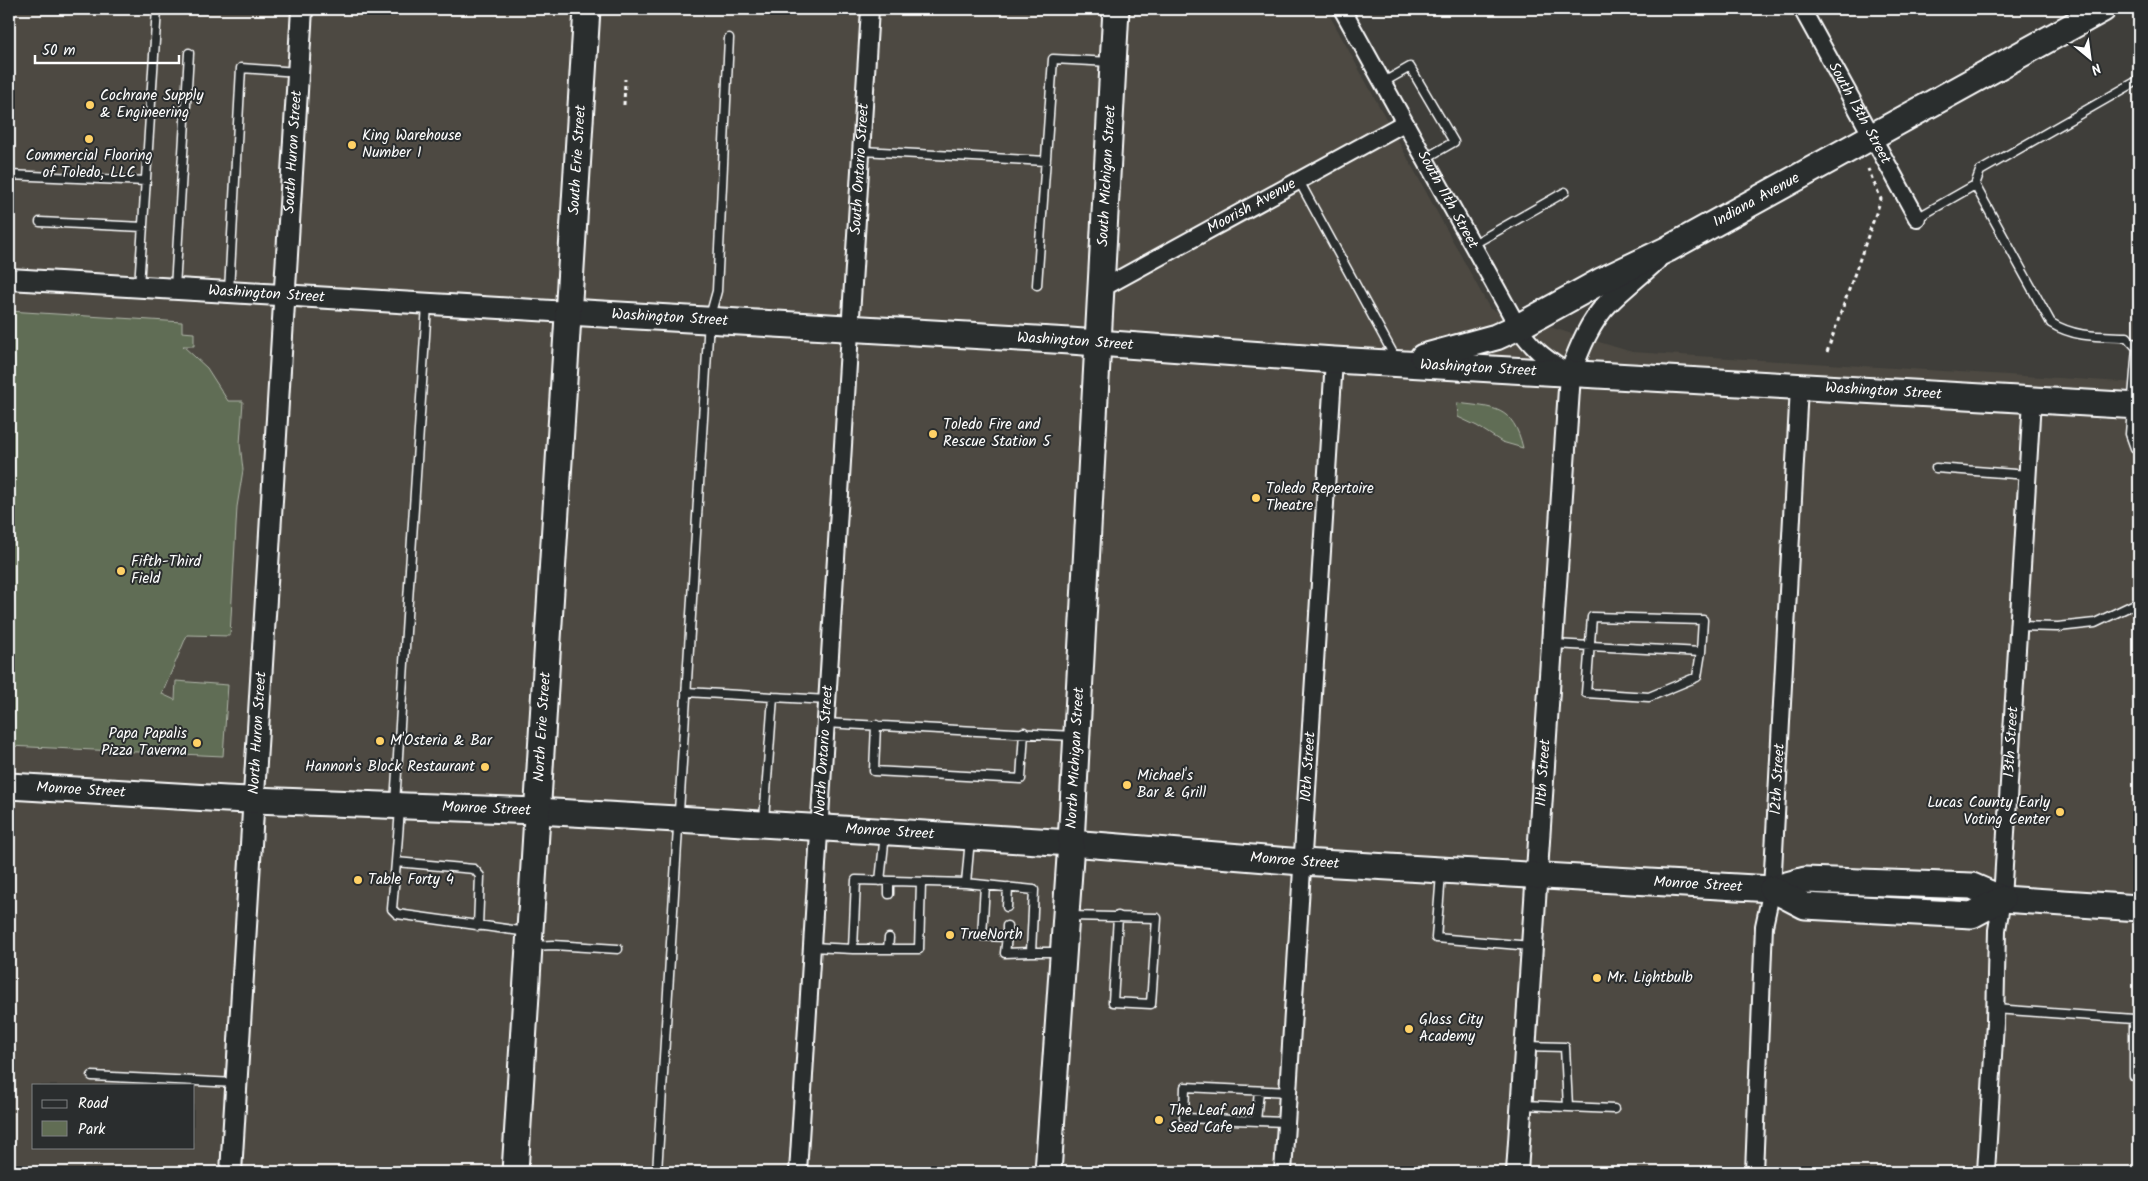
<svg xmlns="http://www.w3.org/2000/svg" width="2148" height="1181" viewBox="0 0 2148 1181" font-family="Kalam,sans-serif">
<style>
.built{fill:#4d4a42;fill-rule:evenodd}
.green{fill:#616d54;stroke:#b0b6aa}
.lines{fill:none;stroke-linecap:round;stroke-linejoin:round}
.service-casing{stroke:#fff;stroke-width:11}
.minor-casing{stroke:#fff;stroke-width:20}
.tertiary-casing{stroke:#fff;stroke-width:24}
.primary-casing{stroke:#fff;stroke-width:29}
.path{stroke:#fff;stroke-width:3;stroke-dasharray:4 4;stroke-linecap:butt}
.service{stroke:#2a2d2e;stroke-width:8}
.minor{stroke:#2a2d2e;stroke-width:16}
.tertiary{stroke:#2a2d2e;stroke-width:20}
.primary{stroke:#2a2d2e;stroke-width:25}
.poi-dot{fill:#ffd166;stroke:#2a2d2e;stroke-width:2}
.labels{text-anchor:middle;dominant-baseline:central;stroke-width:4;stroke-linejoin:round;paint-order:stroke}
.poi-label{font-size:15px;fill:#fff;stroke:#2a2d2e;text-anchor:start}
.street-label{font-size:15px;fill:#fff;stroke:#2a2d2e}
</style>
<rect width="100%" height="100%" fill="#3f3e3a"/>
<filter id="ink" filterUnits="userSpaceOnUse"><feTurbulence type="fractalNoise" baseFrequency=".02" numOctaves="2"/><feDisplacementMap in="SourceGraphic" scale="10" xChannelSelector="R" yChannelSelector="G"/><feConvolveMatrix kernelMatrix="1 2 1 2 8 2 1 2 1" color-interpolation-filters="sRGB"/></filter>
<g filter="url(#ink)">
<!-- built -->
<path class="built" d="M9,9H1326L1490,309L1632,352L2139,383V1172H9ZM34,1085H194V1147H34Z"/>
<!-- green -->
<path class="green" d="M9,311L182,322V332L194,333V346H183L207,368L228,401H243L240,444L243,470L237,507L230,636L187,635L162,694L175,700L176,681L228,685L223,756L9,746Z
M1457,403C1494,408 1513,405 1523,448L1502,442L1477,426L1458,417Z"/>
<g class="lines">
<!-- service casing -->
<g class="service-casing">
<path id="service" d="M1382,83L1410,67L1454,142L1424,159
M862,151L1046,161
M9,175L146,181
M1299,181L1396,359
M1975,185L2051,323C2075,338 2100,336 2127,337L2137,348L2130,434L2135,448H2139
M1917,218L1975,185L1980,171L2139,80
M40,222L143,227
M1472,245L1565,192
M1037,285L1053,59L1111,62
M139,286L157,9
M175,288L189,53
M229,291L241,68L298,72
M1936,468L2028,475
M2019,626L2058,627L2095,623L2139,602
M1554,644L1701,652L1703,620L1592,617L1586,693L1649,697L1697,677L1701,652
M686,692L773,697
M825,723L1073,736
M876,725L874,771L1021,779L1024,732
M395,803L427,305
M764,820L773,697L828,700
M396,862L400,809
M1441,874L1436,938L1531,946
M880,881L885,834
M889,881V894
M966,883L1034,890L1031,952H1061
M985,885L982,936L1007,937L1005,953L1031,952
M1007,907L1008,887
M1070,916L1157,918L1151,1004L1113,1002L1118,916
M478,926L480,876L474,869L396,862L392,909L397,914L528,932
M1007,926V937
M533,946L553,945L618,949
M812,947L853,949L856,880L966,883L970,839
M853,949H919L921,882
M888,949L889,938
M1995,1009L2134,1019V1076H2139
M1525,1046L1565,1047L1568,1107
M92,1076L236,1083
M1523,1105L1614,1109
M1256,1121L1259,1091
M1286,1122L1184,1118L1185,1087L1289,1092
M657,1172L709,320L717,291L729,38"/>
</g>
<!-- minor casing -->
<g class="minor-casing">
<g id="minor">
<path id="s1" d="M1342,9L1518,327C1532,348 1543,357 1564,370"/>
<path id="s2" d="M1802,9L1917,218"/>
<path id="s3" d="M1099,290L1404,123"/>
<path id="s4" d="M798,1172L870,9"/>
<path id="s5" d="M1283,1172L1334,360"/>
<path id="s6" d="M1754,1172L1764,926L1772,889L1799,387"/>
<path id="s7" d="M1986,1172L1995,1023L1997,930L2002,899L2032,400"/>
</g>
</g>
<!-- tertiary casing -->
<g class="tertiary-casing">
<g id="tertiary">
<path id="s8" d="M9,279L568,312"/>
<path id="s9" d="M231,1172L302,9"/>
<path id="s10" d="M1517,1172L1570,374C1579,349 1590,321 1609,302C1624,287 1641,274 1656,260"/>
</g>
</g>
<!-- primary casing -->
<g class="primary-casing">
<g id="primary">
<path id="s11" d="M568,312L1070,341L1334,360L2139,406"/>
<path id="s12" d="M1423,357L1496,337L1518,327L1603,280L1668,249L2103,9"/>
<path id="s13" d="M9,786L226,799L537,811L711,821L1071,843L1302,862L1772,889L1805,880L1972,886L2002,899L2139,908"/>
<path d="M1772,889L1805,906L1972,915L2002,899"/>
<path id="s14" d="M515,1172L587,9"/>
<path id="s15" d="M1048,1172L1071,843L1116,9"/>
</g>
</g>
<!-- path -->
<path class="path" d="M624,105L625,79
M1827,352L1881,199L1868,169"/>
<!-- service -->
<use href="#service" class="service"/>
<!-- minor -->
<use href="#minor" class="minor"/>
<!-- tertiary -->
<use href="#tertiary" class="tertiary"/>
<!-- primary -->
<use href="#primary" class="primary"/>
</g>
</g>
<!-- markers -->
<g class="poi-dot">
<circle cx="90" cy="105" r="5"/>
<circle cx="89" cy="139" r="5"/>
<circle cx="352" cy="145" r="5"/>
<circle cx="933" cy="434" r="5"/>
<circle cx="1256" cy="498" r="5"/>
<circle cx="121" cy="571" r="5"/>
<circle cx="380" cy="741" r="5"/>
<circle cx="197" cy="743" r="5"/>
<circle cx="485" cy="767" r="5"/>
<circle cx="1127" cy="785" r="5"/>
<circle cx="2060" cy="812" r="5"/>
<circle cx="358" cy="880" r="5"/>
<circle cx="950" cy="935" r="5"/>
<circle cx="1597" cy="978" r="5"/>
<circle cx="1409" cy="1029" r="5"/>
<circle cx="1159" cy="1120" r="5"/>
</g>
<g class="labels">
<!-- poi labels -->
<g class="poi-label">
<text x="100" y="96">Cochrane Supply<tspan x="100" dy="17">&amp; Engineering</tspan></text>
<text x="362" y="136">King Warehouse<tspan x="362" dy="17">Number 1</tspan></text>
<text x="89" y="156" text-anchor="middle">Commercial Flooring<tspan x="89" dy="17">of Toledo, LLC</tspan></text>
<text x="943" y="425">Toledo Fire and<tspan x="943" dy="17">Rescue Station 5</tspan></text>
<text x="1266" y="489">Toledo Repertoire<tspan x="1266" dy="17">Theatre</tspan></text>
<text x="131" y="562">Fifth-Third<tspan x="131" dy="17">Field</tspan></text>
<text x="187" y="734" text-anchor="end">Papa Papalis<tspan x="187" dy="17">Pizza Taverna</tspan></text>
<text x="390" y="741">M'Osteria &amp; Bar</text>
<text x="475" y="767" text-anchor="end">Hannon's Block Restaurant</text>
<text x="1137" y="776">Michael's<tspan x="1137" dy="17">Bar &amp; Grill</tspan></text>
<text x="2050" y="803" text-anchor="end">Lucas County Early<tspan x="2050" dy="17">Voting Center</tspan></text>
<text x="368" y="880">Table Forty 4</text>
<text x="960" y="935">TrueNorth</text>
<text x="1607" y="978">Mr. Lightbulb</text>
<text x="1419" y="1020">Glass City<tspan x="1419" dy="17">Academy</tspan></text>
<text x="1169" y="1111">The Leaf and<tspan x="1169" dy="17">Seed Cafe</tspan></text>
</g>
<!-- street labels -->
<g class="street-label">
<text stroke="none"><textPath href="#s2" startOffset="119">South 13th Street</textPath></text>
<text stroke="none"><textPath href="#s9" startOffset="1022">South Huron Street</textPath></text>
<text stroke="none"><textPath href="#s14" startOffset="1014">South Erie Street</textPath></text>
<text stroke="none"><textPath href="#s4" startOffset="1005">South Ontario Street</textPath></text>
<text stroke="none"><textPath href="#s15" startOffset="998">South Michigan Street</textPath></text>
<text stroke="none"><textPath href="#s1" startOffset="218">South 11th Street</textPath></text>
<text stroke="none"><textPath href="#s12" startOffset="370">Indiana Avenue</textPath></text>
<text stroke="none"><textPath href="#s3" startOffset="174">Moorish Avenue</textPath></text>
<text stroke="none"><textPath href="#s8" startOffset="258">Washington Street</textPath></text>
<text stroke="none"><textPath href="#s11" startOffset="102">Washington Street</textPath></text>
<text stroke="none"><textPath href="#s11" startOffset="508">Washington Street</textPath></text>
<text stroke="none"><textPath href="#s11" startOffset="912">Washington Street</textPath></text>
<text stroke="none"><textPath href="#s11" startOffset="1318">Washington Street</textPath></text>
<text stroke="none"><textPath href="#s14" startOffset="446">North Erie Street</textPath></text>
<text stroke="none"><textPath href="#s9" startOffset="440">North Huron Street</textPath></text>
<text stroke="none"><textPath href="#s7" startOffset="431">13th Street</textPath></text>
<text stroke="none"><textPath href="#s4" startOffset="422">North Ontario Street</textPath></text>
<text stroke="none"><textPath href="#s15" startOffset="415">North Michigan Street</textPath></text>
<text stroke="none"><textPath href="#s5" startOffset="406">10th Street</textPath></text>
<text stroke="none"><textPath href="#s10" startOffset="400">11th Street</textPath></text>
<text stroke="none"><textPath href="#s6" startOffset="394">12th Street</textPath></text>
<text stroke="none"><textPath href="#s13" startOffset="72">Monroe Street</textPath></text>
<text stroke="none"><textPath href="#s13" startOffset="478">Monroe Street</textPath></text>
<text stroke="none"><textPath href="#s13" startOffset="882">Monroe Street</textPath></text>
<text stroke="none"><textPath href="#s13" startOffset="1288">Monroe Street</textPath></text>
<text stroke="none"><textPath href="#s13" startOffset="1692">Monroe Street</textPath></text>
</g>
</g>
<!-- margin -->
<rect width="2148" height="1181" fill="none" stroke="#2a2d2e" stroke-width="30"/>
<rect x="15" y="15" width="2118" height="1151" fill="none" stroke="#fff" stroke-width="2" filter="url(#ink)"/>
<!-- legend -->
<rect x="32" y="1084" width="162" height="65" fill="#2a2d2e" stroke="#7f8182"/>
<rect x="42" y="1100" width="25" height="8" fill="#2a2d2e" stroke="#7f8182"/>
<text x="78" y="1108" font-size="15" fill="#ffffff">Road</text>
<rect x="42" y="1121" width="25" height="15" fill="#616d54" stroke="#7f8182"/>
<text x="78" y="1134" font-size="15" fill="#ffffff">Park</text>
<!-- north arrow -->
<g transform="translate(2090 58) rotate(151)" stroke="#2a2d2e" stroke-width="4" paint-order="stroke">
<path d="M0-4L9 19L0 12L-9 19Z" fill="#ffffff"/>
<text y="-8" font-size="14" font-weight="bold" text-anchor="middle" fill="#ffffff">N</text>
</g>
<!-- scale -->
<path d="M35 55v8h144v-8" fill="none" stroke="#ffffff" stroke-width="2.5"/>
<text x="42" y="55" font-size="15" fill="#ffffff" stroke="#2a2d2e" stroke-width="4" paint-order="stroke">50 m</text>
</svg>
